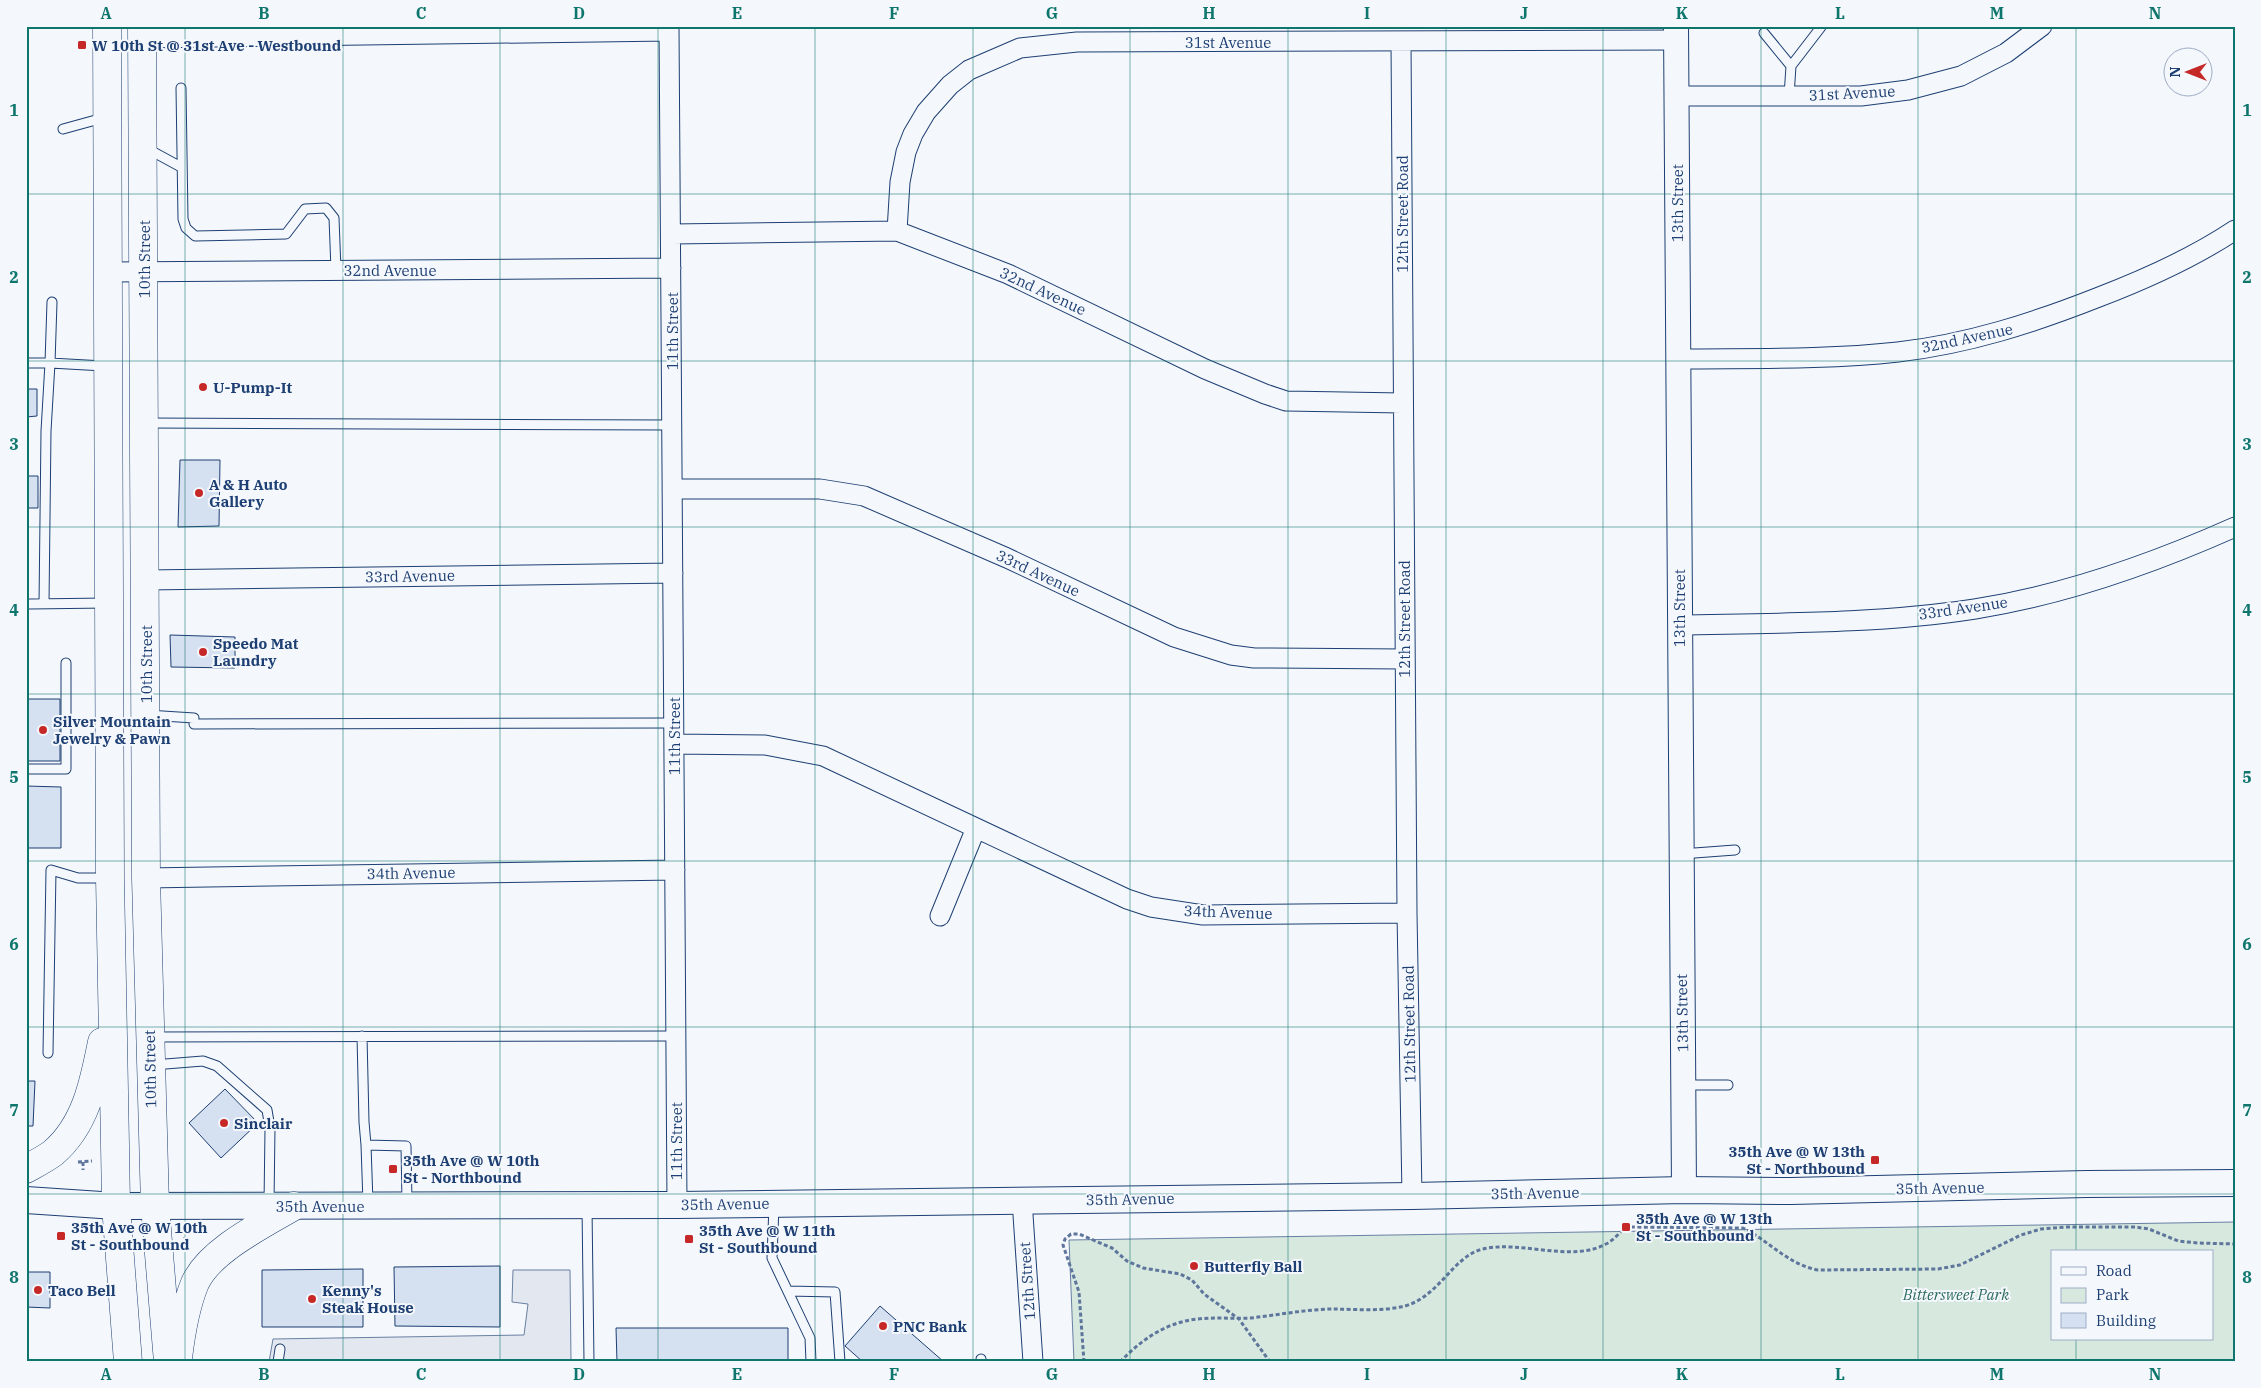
<svg xmlns="http://www.w3.org/2000/svg" width="2261" height="1388" viewBox="0 0 2261 1388" font-family="'IBM Plex Serif',serif">
<style>
.green{fill:#d7e8df;stroke:#687fa3;fill-rule:evenodd}
.parking{fill:#e3e8f0;stroke:#687fa3}
.building{fill:#d5e0f0;stroke:#1d3f73}
.lines{fill:none;stroke-linecap:round;stroke-linejoin:round}
.service-casing{stroke:#1d3f73;stroke-width:11}
.minor-casing{stroke:#1d3f73;stroke-width:21}
.tertiary-casing{stroke:#1d3f73;stroke-width:26}
.secondary-casing{stroke:#1d3f73;stroke-width:28}
.primary-casing{stroke:#1d3f73;stroke-width:29}
.path{stroke:#5e769c;stroke-width:3;stroke-dasharray:4 2.5;stroke-linecap:butt}
.service{stroke:#f4f7fb;stroke-width:9}
.minor{stroke:#f4f7fb;stroke-width:19}
.tertiary{stroke:#f4f7fb;stroke-width:24}
.secondary{stroke:#f4f7fb;stroke-width:26}
.primary{stroke:#f4f7fb;stroke-width:28}
.grid{fill:none;stroke:#0f766e;stroke-width:1;stroke-opacity:0.55}
.poi-dot{fill:#c62828;stroke:#f4f7fb;stroke-width:2}
.labels{text-anchor:middle;dominant-baseline:central;stroke-width:4;stroke-linejoin:round;paint-order:stroke}
.street-label{font-size:15px;fill:#1d3f73;stroke:#f4f7fb}
.poi-label{font-size:15px;font-weight:bold;fill:#1d3f73;stroke:#f4f7fb;text-anchor:start}
.park-label{font-size:15px;font-style:italic;fill:#2c6c60;stroke:#f4f7fb}
.neatline{fill:none;stroke:#0f766e;stroke-width:2}
.grid-label{font-size:16px;text-anchor:middle;font-weight:bold;fill:#0f766e}
</style>
<rect width="100%" height="100%" fill="#f4f7fb"/>
<!-- green -->
<path class="green" d="M2235,1222V1362H1074L1069,1240ZM2052,1252H2212V1339H2052Z"/>
<!-- parking -->
<path class="parking" d="M513,1270H570L571,1362H269L273,1339L524,1335L528,1304L512,1302Z"/>
<!-- building -->
<path class="building" d="M26,389H37V416L26,417Z
M180,460H220L219,526L178,527Z
M26,476H38V508H26Z
M170,635L235,637V668L171,667Z
M26,699H60V761H26Z
M26,786L61,787V848H26Z
M26,1081H35L33,1126H26Z
M225,1089L258,1123L221,1158L189,1123Z
M500,1266V1327L395,1326L394,1267Z
M363,1269V1327H262V1270Z
M26,1272H50V1308L26,1307Z
M880,1306L944,1362H863L845,1346Z
M616,1328H788V1362H617Z"/>
<g class="lines">
<!-- service casing -->
<g class="service-casing">
<path id="service" d="M1764,33L1791,66
M181,88L183,219L186,228L195,236L286,234L305,209L326,208L334,218L336,270
M1789,96L1791,66L1821,27
M63,129L103,118
M146,148L181,167
M52,302L50,363L104,366
M26,363H50L46,431L44,604
M147,423L672,425
M30,604L107,603
M147,715L194,718
M194,724L674,723
M26,769H66V663
M1681,854L1735,850
M362,1036L364,1122L366,1145
M154,1037L676,1036
M48,1053L51,870L78,878H107
M153,1065L203,1061L217,1066L267,1110L270,1128L269,1204
M1685,1085H1728
M368,1203L366,1145L406,1146L407,1203
M774,1205L772,1258L810,1338L811,1362
M587,1207L589,1362
M788,1291L835,1292L840,1362
M981,1359V1362
M278,1362L280,1349"/>
</g>
<!-- minor casing -->
<g class="minor-casing">
<path id="minor" d="M669,26L677,1205
M142,38L669,31
M1401,41L1407,913L1412,1196
M1676,96H1861L1908,90L1961,76L2006,53L2042,26
M897,231L900,182L906,152L913,134L926,112L950,85L969,70L1020,48L1077,42L1676,40
M672,234L897,231L1008,274L1205,369L1265,394L1286,401L1402,403
M109,272L671,268
M1678,359C1751,358 1825,360 1898,352C1968,344 2033,323 2099,297C2146,279 2193,258 2235,230
M672,489H820L864,496L1007,558L1174,637L1231,655L1254,658L1404,659
M146,580L673,573
M1679,625C1778,623 1877,624 1975,609C2064,595 2152,564 2235,527
M674,744L765,745L823,756L1127,899L1151,907L1203,915L1407,913
M146,878L675,870
M940,916L976,828
M1022,1200L1033,1362"/>
</g>
<!-- tertiary casing -->
<g class="tertiary-casing">
<path id="tertiary" d="M1676,26L1684,1190"/>
</g>
<!-- secondary casing -->
<g class="secondary-casing">
<path id="secondary" d="M26,1200L116,1206L677,1205L1412,1196L1684,1190L1791,1191L2087,1184L2235,1183"/>
</g>
<!-- primary casing -->
<g class="primary-casing">
<path id="primary" d="M107,26L110,878L115,1145L116,1206L128,1362
M142,26L146,878L155,1206L168,1362
M26,1169C35,1164 45,1159 53,1153C86,1125 94,1082 102,1042
M178,1358C181,1333 185,1307 195,1283C210,1250 264,1224 294,1206"/>
</g>
<!-- path -->
<path class="path" d="M78,1162L92,1161
M83,1162V1170
M184,1251L185,1237
M1084,1362L1079,1292L1063,1245L1065,1239L1071,1234H1079L1112,1248L1127,1261L1143,1268L1180,1274L1192,1280L1204,1294L1239,1319L1270,1362
M1120,1362C1141,1340 1166,1322 1198,1319C1215,1317 1233,1319 1251,1318C1277,1315 1303,1310 1330,1309C1354,1309 1381,1312 1405,1306C1440,1296 1453,1256 1483,1249C1521,1240 1571,1263 1606,1244C1614,1240 1620,1232 1626,1227L1743,1228C1769,1241 1789,1265 1818,1270L1938,1269L1960,1265L2021,1235L2041,1229L2066,1227H2135L2149,1229L2178,1241L2198,1243L2235,1244"/>
<!-- service -->
<use href="#service" class="service"/>
<!-- minor -->
<use href="#minor" class="minor"/>
<!-- tertiary -->
<use href="#tertiary" class="tertiary"/>
<!-- secondary -->
<use href="#secondary" class="secondary"/>
<!-- primary -->
<use href="#primary" class="primary"/>
</g>
<!-- grid -->
<path class="grid" d="M185,26V1362M343,26V1362M500,26V1362M658,26V1362M815,26V1362M973,26V1362M1130,26V1362M1288,26V1362M1446,26V1362M1603,26V1362M1761,26V1362M1918,26V1362M2076,26V1252M26,194H2235M26,361H2235M26,527H2235M26,694H2235M26,861H2235M26,1027H2235M26,1194H2235M2076,1339V1362"/>
<!-- markers -->
<g class="poi-dot">
<rect x="77" y="40" width="10" height="10" rx="2.5"/>
<circle cx="203" cy="387" r="5"/>
<circle cx="199" cy="493" r="5"/>
<circle cx="203" cy="652" r="5"/>
<circle cx="43" cy="730" r="5"/>
<circle cx="224" cy="1123" r="5"/>
<rect x="1870" y="1155" width="10" height="10" rx="2.5"/>
<rect x="388" y="1164" width="10" height="10" rx="2.5"/>
<rect x="1621" y="1222" width="10" height="10" rx="2.5"/>
<rect x="56" y="1231" width="10" height="10" rx="2.5"/>
<rect x="684" y="1234" width="10" height="10" rx="2.5"/>
<circle cx="1194" cy="1266" r="5"/>
<circle cx="38" cy="1290" r="5"/>
<circle cx="312" cy="1299" r="5"/>
<circle cx="883" cy="1326" r="5"/>
</g>
<g class="labels">
<!-- street labels -->
<g class="street-label">
<text x="1228" y="42">31st Avenue</text>
<text transform="translate(1852 93) rotate(-3)">31st Avenue</text>
<text transform="translate(1677 203) rotate(-90)">13th Street</text>
<text transform="translate(1402 214) rotate(-90)">12th Street Road</text>
<text transform="translate(144 259) rotate(-90)">10th Street</text>
<text x="390" y="270">32nd Avenue</text>
<text transform="translate(1043 291) rotate(25)">32nd Avenue</text>
<text transform="translate(672 331) rotate(-90)">11th Street</text>
<text transform="translate(1967 338) rotate(-12)">32nd Avenue</text>
<text transform="translate(1038 573) rotate(25)">33rd Avenue</text>
<text transform="translate(410 576) rotate(-1)">33rd Avenue</text>
<text transform="translate(1679 608) rotate(-90)">13th Street</text>
<text transform="translate(1963 608) rotate(-8)">33rd Avenue</text>
<text transform="translate(1404 619) rotate(-90)">12th Street Road</text>
<text transform="translate(146 664) rotate(-90)">10th Street</text>
<text transform="translate(674 736) rotate(-90)">11th Street</text>
<text transform="translate(411 873) rotate(-1)">34th Avenue</text>
<text transform="translate(1228 912) rotate(2)">34th Avenue</text>
<text transform="translate(1682 1013) rotate(-91)">13th Street</text>
<text transform="translate(1409 1024) rotate(-91)">12th Street Road</text>
<text transform="translate(150 1069) rotate(-91)">10th Street</text>
<text transform="translate(676 1141) rotate(-90)">11th Street</text>
<text transform="translate(1940 1188) rotate(-1)">35th Avenue</text>
<text transform="translate(1535 1193) rotate(-1)">35th Avenue</text>
<text transform="translate(1130 1199) rotate(-1)">35th Avenue</text>
<text transform="translate(725 1204) rotate(-1)">35th Avenue</text>
<text x="320" y="1206">35th Avenue</text>
<text transform="translate(1027 1281) rotate(-94)">12th Street</text>
</g>
<!-- poi labels -->
<g class="poi-label">
<text x="92" y="45">W 10th St @ 31st Ave - Westbound</text>
<text x="213" y="387">U-Pump-It</text>
<text x="209" y="484">A &amp; H Auto<tspan x="209" dy="17">Gallery</tspan></text>
<text x="213" y="643">Speedo Mat<tspan x="213" dy="17">Laundry</tspan></text>
<text x="53" y="721">Silver Mountain<tspan x="53" dy="17">Jewelry &amp; Pawn</tspan></text>
<text x="234" y="1123">Sinclair</text>
<text x="1865" y="1151" text-anchor="end">35th Ave @ W 13th<tspan x="1865" dy="17">St - Northbound</tspan></text>
<text x="403" y="1160">35th Ave @ W 10th<tspan x="403" dy="17">St - Northbound</tspan></text>
<text x="1636" y="1218">35th Ave @ W 13th<tspan x="1636" dy="17">St - Southbound</tspan></text>
<text x="71" y="1227">35th Ave @ W 10th<tspan x="71" dy="17">St - Southbound</tspan></text>
<text x="699" y="1230">35th Ave @ W 11th<tspan x="699" dy="17">St - Southbound</tspan></text>
<text x="1204" y="1266">Butterfly Ball</text>
<text x="48" y="1290">Taco Bell</text>
<text x="322" y="1290">Kenny's<tspan x="322" dy="17">Steak House</tspan></text>
<text x="893" y="1326">PNC Bank</text>
</g>
<!-- park labels -->
<g class="park-label">
<text x="1956" y="1294">Bittersweet Park</text>
</g>
</g>
<!-- border -->
<rect width="2261" height="1388" fill="none" stroke="#f4f7fb" stroke-width="55"/>
<!-- legend -->
<rect x="2051" y="1250" width="162" height="90" fill="#f4f7fb" stroke="#9eadc5"/>
<rect x="2061" y="1267" width="25" height="8" fill="#f4f7fb" stroke="#9eadc5"/>
<text x="2096" y="1276" font-size="15" fill="#1d3f73">Road</text>
<rect x="2061" y="1288" width="25" height="15" fill="#d7e8df" stroke="#9eadc5"/>
<text x="2096" y="1300" font-size="15" fill="#1d3f73">Park</text>
<rect x="2061" y="1313" width="25" height="15" fill="#d5e0f0" stroke="#9eadc5"/>
<text x="2096" y="1326" font-size="15" fill="#1d3f73">Building</text>
<!-- north arrow -->
<g transform="translate(2188 72) rotate(270)"><circle r="24" fill="#f4f7fb" stroke="#9eadc5"/>
<path d="M0-4L9 19L0 12L-9 19Z" fill="#c62828"/>
<text y="-8" font-size="14" font-weight="bold" text-anchor="middle" fill="#1d3f73">N</text>
</g>
<rect x="28" y="28" width="2206" height="1332" class="neatline"/>
<g class="grid-label">
<text x="106" y="19">A</text>
<text x="264" y="19">B</text>
<text x="421" y="19">C</text>
<text x="579" y="19">D</text>
<text x="737" y="19">E</text>
<text x="894" y="19">F</text>
<text x="1052" y="19">G</text>
<text x="1209" y="19">H</text>
<text x="1367" y="19">I</text>
<text x="1524" y="19">J</text>
<text x="1682" y="19">K</text>
<text x="1840" y="19">L</text>
<text x="1997" y="19">M</text>
<text x="2155" y="19">N</text>
<text x="14" y="116">1</text>
<text x="2247" y="116">1</text>
<text x="14" y="283">2</text>
<text x="2247" y="283">2</text>
<text x="14" y="450">3</text>
<text x="2247" y="450">3</text>
<text x="14" y="616">4</text>
<text x="2247" y="616">4</text>
<text x="14" y="783">5</text>
<text x="2247" y="783">5</text>
<text x="14" y="950">6</text>
<text x="2247" y="950">6</text>
<text x="14" y="1116">7</text>
<text x="2247" y="1116">7</text>
<text x="14" y="1283">8</text>
<text x="2247" y="1283">8</text>
<text x="106" y="1380">A</text>
<text x="264" y="1380">B</text>
<text x="421" y="1380">C</text>
<text x="579" y="1380">D</text>
<text x="737" y="1380">E</text>
<text x="894" y="1380">F</text>
<text x="1052" y="1380">G</text>
<text x="1209" y="1380">H</text>
<text x="1367" y="1380">I</text>
<text x="1524" y="1380">J</text>
<text x="1682" y="1380">K</text>
<text x="1840" y="1380">L</text>
<text x="1997" y="1380">M</text>
<text x="2155" y="1380">N</text>
</g>
</svg>
